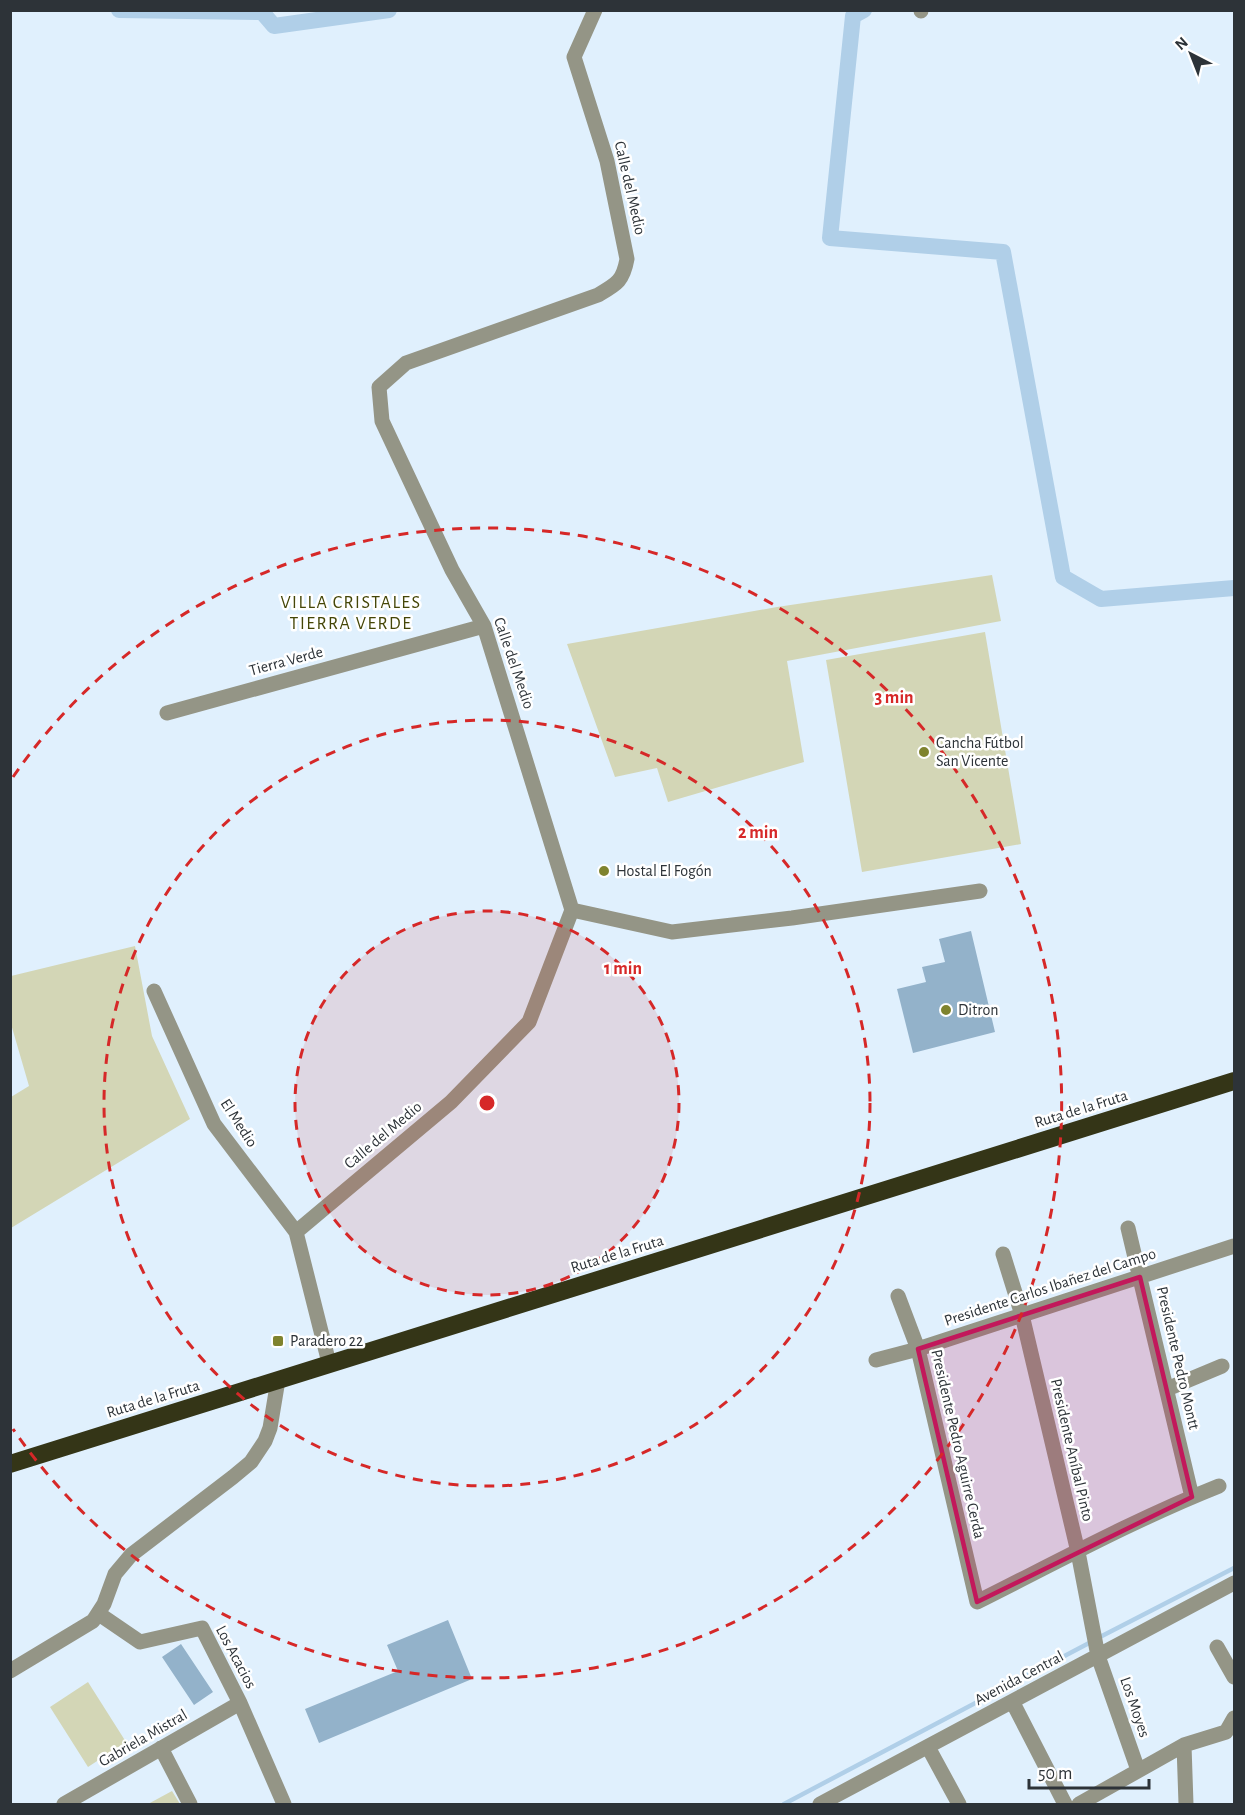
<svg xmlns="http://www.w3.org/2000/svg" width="1245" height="1815" viewBox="0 0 1245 1815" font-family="'Alegreya Sans',sans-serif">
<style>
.green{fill:#d3d6b6}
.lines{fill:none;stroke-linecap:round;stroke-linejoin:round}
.stream{stroke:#b0cfe8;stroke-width:4.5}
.canal{stroke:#b0cfe8;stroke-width:16}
.building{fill:#93b2ca}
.minor{stroke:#949586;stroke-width:15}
.highway{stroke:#343517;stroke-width:18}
.marked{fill:#c2185b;fill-opacity:0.2;stroke:#c2185b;stroke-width:4.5;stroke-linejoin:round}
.ring{fill:none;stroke:#d62828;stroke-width:3;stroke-dasharray:10 8}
.poi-dot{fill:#7f832e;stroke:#fff;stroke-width:2}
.labels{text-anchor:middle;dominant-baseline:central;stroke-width:5;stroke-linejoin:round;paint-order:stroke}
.street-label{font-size:16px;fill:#2d3338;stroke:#fff}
.poi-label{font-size:16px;fill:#2d3338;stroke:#fff;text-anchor:start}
.neighbourhood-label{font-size:18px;letter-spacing:1.5px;fill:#444607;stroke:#fff}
.centre{fill:#d62828;stroke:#fff;stroke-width:3}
.ring-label{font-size:18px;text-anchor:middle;font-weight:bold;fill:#d62828;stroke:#fff;stroke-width:5;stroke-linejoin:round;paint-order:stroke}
</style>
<rect width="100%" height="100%" fill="#e0f0fd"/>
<!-- green -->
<path class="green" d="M992,575L1001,621L787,661L804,762L668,802L657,768L615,777L567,644L777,607Z
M985,632L1021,844L862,872L826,660Z
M135,946L152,1036L190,1119L11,1228V1097L29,1086L11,1024V976Z
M88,1682L126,1742L88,1767L50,1707Z
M172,1791L180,1804H148Z"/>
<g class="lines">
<!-- stream -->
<path class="stream" d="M1098,1638L1234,1568
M784,1804L1091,1642"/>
<!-- canal -->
<path class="canal" d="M119,10L262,12L274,26L389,10
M864,10L853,16L830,238L1003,252L1063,577L1101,599L1234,588"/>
</g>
<!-- building -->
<path class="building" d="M971,931L995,1032L913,1053L897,989L926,982L922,967L945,962L939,939Z
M448,1620L472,1679L319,1743L305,1709L398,1671L387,1645Z
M181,1644L213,1692L194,1705L162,1657Z"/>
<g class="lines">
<!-- minor -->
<path class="minor" d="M921,11V10
M167,713L484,626
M572,910L672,932L792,918L980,891
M154,991L214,1124L296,1232
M1128,1228L1192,1497
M1003,1254L1022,1315L1078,1552L1098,1656L1138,1770
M898,1296L918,1349L977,1602C1057,1562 1136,1519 1219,1486
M876,1360L918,1349L1234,1246
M329,1363L296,1232L451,1102L529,1022L572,910L484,626L452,570L382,421L379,387L406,363L598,295C617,284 623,281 627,259L607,161L574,57L595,10
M1167,1389L1222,1366
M99,1614L140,1642L202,1628L240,1703L284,1804
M1217,1647L1234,1677
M10,1671L93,1621L104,1604L115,1574L131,1555L233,1477L251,1462L265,1441L270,1428L278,1380
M1013,1703L1065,1804
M1184,1745L1186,1804
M928,1747L959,1804
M161,1748L190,1804
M64,1804L240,1703
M820,1804L1234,1583
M1079,1804L1184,1745L1226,1732L1234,1718"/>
<!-- highway -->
<path class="highway" d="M10,1464L1234,1081"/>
</g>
<!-- marked area -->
<path class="marked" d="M1140,1277L1192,1497L977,1602L918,1349Z"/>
<!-- distance rings -->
<circle cx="487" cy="1103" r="192" fill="#d62828" fill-opacity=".12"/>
<g class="ring">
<circle cx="487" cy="1103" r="192"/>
<circle cx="487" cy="1103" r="383"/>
<path d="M13 777A575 575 0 1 1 13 1429"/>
</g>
<!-- markers -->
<g class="poi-dot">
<circle cx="924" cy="752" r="6"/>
<circle cx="604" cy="871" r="6"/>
<circle cx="946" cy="1010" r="6"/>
<rect x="272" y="1335" width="12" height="12" rx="3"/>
</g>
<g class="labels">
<!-- street labels -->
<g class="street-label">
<text transform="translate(630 188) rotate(77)">Calle del Medio</text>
<text transform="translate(286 661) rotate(-15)">Tierra Verde</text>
<text transform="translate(514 663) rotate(71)">Calle del Medio</text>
<text transform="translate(1081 1109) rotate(-17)">Ruta de la Fruta</text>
<text transform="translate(239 1123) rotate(57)">El Medio</text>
<text transform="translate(383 1135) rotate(-40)">Calle del Medio</text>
<text transform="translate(617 1254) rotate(-17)">Ruta de la Fruta</text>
<text transform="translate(1050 1287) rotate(-18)">Presidente Carlos Ibañez del Campo</text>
<text transform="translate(1178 1358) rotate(77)">Presidente Pedro Montt</text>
<text transform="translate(153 1399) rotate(-17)">Ruta de la Fruta</text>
<text transform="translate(958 1444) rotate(77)">Presidente Pedro Aguirre Cerda</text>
<text transform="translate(1072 1450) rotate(77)">Presidente Aníbal Pinto</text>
<text transform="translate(236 1657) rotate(62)">Los Acacios</text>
<text transform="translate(1019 1678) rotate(-28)">Avenida Central</text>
<text transform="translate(1135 1707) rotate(71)">Los Moyes</text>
<text transform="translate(143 1738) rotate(-30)">Gabriela Mistral</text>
</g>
<!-- poi labels -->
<g class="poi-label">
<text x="936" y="743">Cancha Fútbol<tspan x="936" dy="18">San Vicente</tspan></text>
<text x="616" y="871">Hostal El Fogón</text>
<text x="958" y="1010">Ditron</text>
<text x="290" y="1341">Paradero 22</text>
</g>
<!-- neighbourhood labels -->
<g class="neighbourhood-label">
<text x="351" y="603">VILLA CRISTALES<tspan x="351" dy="21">TIERRA VERDE</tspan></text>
</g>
</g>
<circle cx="487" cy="1103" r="9" class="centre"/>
<g class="ring-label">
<text x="894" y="703">3 min</text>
<text x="758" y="838">2 min</text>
<text x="623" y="974">1 min</text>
</g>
<!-- border -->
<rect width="1245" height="1815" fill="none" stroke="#2d3338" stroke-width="24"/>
<!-- north arrow -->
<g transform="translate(1191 54) rotate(318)" stroke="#ffffff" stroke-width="4.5" paint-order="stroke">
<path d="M0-4.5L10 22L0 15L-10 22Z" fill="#2d3338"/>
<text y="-9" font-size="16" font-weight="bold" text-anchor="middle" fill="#2d3338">N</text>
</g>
<!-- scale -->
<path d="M1029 1779v9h120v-9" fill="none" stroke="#2d3338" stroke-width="3"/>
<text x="1038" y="1779" font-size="18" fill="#2d3338" stroke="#ffffff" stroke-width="4.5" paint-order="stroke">50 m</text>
</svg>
